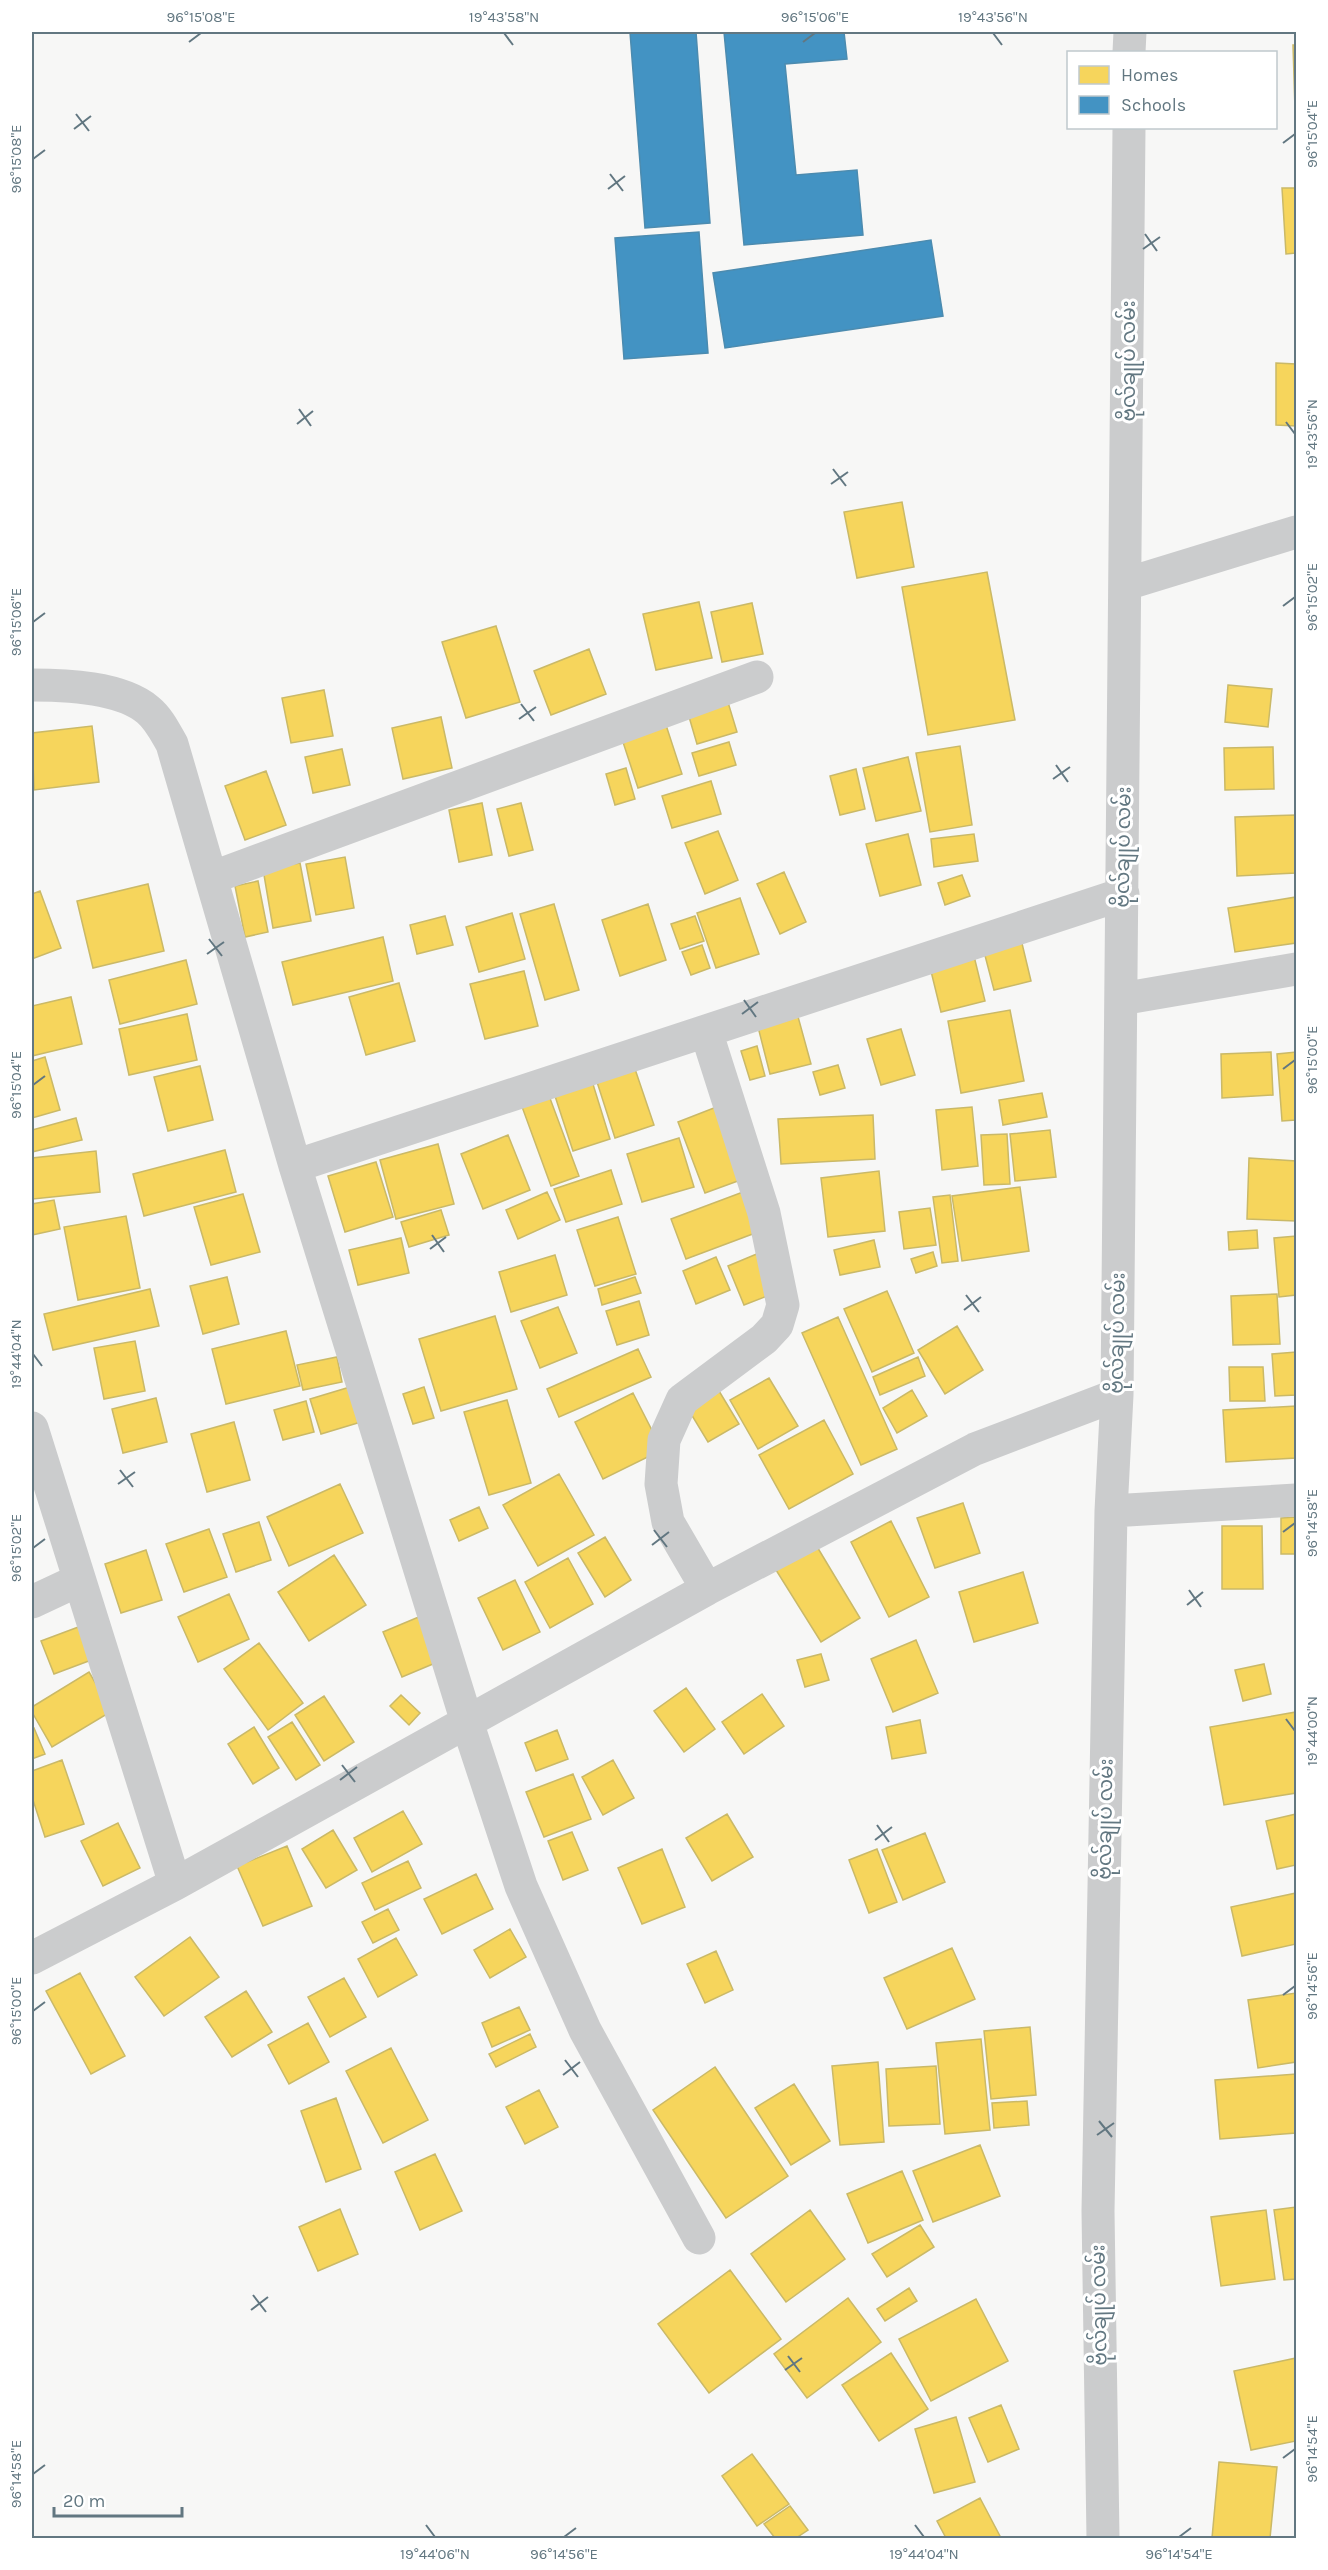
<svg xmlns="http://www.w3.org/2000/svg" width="1328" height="2570" viewBox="0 0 1328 2570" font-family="Karla,'Noto Sans Myanmar',sans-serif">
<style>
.homes{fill:#f6d55c;stroke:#cab967;stroke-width:1.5}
.schools{fill:#4393c3;stroke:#4c8baf;stroke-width:1.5}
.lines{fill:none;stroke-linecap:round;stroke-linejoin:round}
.minor{stroke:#cbcccd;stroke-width:33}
.ticks{fill:none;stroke:#627781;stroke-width:2}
.labels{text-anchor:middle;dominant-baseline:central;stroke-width:6;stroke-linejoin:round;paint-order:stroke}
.street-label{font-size:20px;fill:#627781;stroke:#fff}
.neatline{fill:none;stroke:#627781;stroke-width:2}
.ticks-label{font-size:15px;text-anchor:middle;fill:#627781}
</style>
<rect width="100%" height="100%" fill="#f7f7f6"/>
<!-- homes -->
<path class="homes" d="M1293,45H1296V109H1295Z
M1282,188H1296V253L1286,254Z
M1276,363L1296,364V426L1276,425Z
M902,502L914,567L857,578L844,512Z
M987,572L1015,720L928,735L902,587Z
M699,602L712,658L656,670L643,614Z
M752,603L763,654L722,662L711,612Z
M496,626L520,702L466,718L442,642Z
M589,649L606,694L551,715L534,671Z
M1228,685L1272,689L1268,727L1225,722Z
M324,690L333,736L291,743L282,698Z
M727,699L737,732L697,744L687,710Z
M441,717L452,768L403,779L392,728Z
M665,722L682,774L638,788L621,736Z
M92,726L99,782L34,790L32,733Z
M729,742L736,765L699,776L692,753Z
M960,746L972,825L930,832L916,753Z
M1273,747L1274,789L1225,790L1224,748Z
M342,749L350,785L313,793L305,757Z
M908,757L921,811L876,821L863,768Z
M626,768L635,799L615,805L606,774Z
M856,769L865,809L840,815L830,776Z
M266,771L286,825L245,840L225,786Z
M711,781L721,814L672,828L662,796Z
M482,803L492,855L459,862L449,810Z
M521,803L533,850L509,856L497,809Z
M1296,815V873L1237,876L1235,817Z
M718,831L738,880L705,894L685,843Z
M908,834L921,885L880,896L866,844Z
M974,834L978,861L934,867L931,839Z
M345,857L354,908L316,915L306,864Z
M300,863L311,921L273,928L263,869Z
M784,872L806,922L780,934L757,884Z
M962,875L970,896L945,905L938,883Z
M258,881L268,932L245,937L235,886Z
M148,884L164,951L93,968L77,901Z
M40,891L61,948L32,959V894Z
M1296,897V943L1235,952L1228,908Z
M740,898L759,954L716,968L697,913Z
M554,904L579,990L545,1000L520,914Z
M648,904L666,960L620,976L602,920Z
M512,913L525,959L479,972L466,927Z
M445,916L453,945L417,954L410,925Z
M695,916L704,941L680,949L671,924Z
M1020,935L1031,981L994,990L982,944Z
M383,937L393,981L293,1005L282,962Z
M702,945L710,968L691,975L682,952Z
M973,952L985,1001L941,1012L929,963Z
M186,960L197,1004L120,1024L109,980Z
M524,971L538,1026L485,1039L470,984Z
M399,983L415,1041L366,1055L349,997Z
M71,997L82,1044L32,1056V1006Z
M1010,1010L1024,1081L961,1093L948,1021Z
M797,1013L811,1064L770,1074L757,1023Z
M187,1014L197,1060L129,1075L119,1029Z
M901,1029L915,1075L881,1085L867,1039Z
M757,1046L765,1076L750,1080L741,1051Z
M1271,1052L1273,1095L1222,1098L1221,1054Z
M1296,1052V1120L1282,1121L1277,1054Z
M45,1057L60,1110L32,1118V1061Z
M838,1065L845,1088L820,1095L813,1072Z
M200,1066L213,1120L168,1131L154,1077Z
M635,1069L654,1125L615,1138L597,1082Z
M592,1081L610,1139L573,1151L554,1093Z
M548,1093L579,1176L551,1186L521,1104Z
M1042,1093L1047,1117L1003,1125L999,1100Z
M719,1106L746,1178L705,1193L678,1122Z
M972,1107L978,1166L942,1170L936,1110Z
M873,1115L875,1159L781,1164L778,1119Z
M76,1118L82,1140L32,1152V1130Z
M1050,1130L1056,1177L1015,1181L1010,1134Z
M1007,1134L1010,1184L984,1185L981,1135Z
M508,1135L530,1190L483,1209L461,1154Z
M679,1138L694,1187L642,1202L627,1154Z
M438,1144L454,1204L396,1219L380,1160Z
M225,1150L236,1192L144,1216L133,1174Z
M96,1151L100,1192L33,1199L32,1158Z
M1249,1158L1296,1161V1221L1247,1219Z
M376,1162L393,1217L345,1232L328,1176Z
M611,1170L622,1204L566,1222L554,1189Z
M879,1171L885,1231L828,1237L821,1178Z
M1020,1187L1029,1251L962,1261L952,1196Z
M547,1192L560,1220L518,1239L506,1210Z
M743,1192L758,1232L686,1259L671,1219Z
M243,1194L260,1252L211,1265L194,1207Z
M950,1195L958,1261L942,1263L933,1197Z
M54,1200L60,1229L32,1235V1204Z
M930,1208L936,1245L904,1249L899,1212Z
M441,1210L449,1235L409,1247L401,1222Z
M126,1216L140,1288L78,1300L64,1227Z
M618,1217L636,1274L595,1286L577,1230Z
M1257,1230L1258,1248L1229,1250L1228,1232Z
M1296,1236V1295L1279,1297L1274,1238Z
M401,1238L409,1273L358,1285L349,1250Z
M874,1240L880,1267L840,1275L834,1250Z
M933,1252L937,1266L916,1273L911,1259Z
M759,1253L775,1293L744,1305L728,1266Z
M555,1255L567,1295L511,1312L499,1272Z
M716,1257L730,1290L696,1304L683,1271Z
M227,1277L239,1324L203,1334L190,1286Z
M635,1277L641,1293L602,1305L598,1289Z
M150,1289L159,1326L53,1350L44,1314Z
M887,1291L914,1353L872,1372L844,1309Z
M1277,1294L1280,1344L1233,1345L1231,1296Z
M639,1301L649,1335L617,1345L606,1311Z
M558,1307L577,1353L540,1368L521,1321Z
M495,1316L517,1389L441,1411L419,1339Z
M838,1317L897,1449L861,1465L802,1333Z
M957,1326L983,1370L945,1394L918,1350Z
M286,1331L300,1386L226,1404L212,1349Z
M135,1341L145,1391L104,1399L94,1348Z
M638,1349L651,1377L559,1417L547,1389Z
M1296,1352V1395L1275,1396L1272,1354Z
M337,1357L342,1382L303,1390L297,1365Z
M918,1357L925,1376L880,1395L873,1377Z
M1229,1367H1263L1265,1401H1230Z
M769,1378L798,1426L758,1449L730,1400Z
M716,1386L739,1424L708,1442L685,1404Z
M350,1387L361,1422L321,1434L310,1399Z
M424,1387L434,1418L413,1424L403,1394Z
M912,1390L927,1416L897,1433L883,1408Z
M633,1393L662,1450L603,1479L575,1422Z
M156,1398L167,1442L123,1453L112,1409Z
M507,1400L531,1483L489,1495L464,1412Z
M306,1401L314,1432L283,1440L274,1410Z
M1296,1406V1458L1226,1462L1223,1410Z
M824,1420L853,1474L789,1509L759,1455Z
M234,1422L250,1480L207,1492L191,1434Z
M559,1474L594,1535L538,1566L503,1505Z
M340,1484L363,1533L289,1566L267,1517Z
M963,1503L980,1553L935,1568L917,1518Z
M479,1507L488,1528L459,1541L450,1520Z
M1296,1517V1554H1281V1518Z
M891,1521L929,1597L889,1617L851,1542Z
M259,1522L271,1560L236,1572L223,1534Z
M1222,1526H1262L1263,1589H1222Z
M209,1529L227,1577L184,1592L166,1544Z
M605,1537L631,1580L605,1597L578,1553Z
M816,1545L860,1618L821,1642L776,1570Z
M146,1550L162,1600L121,1613L105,1564Z
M334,1555L366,1605L309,1641L278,1592Z
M568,1558L593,1604L550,1628L525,1582Z
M1023,1572L1038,1623L974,1642L959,1592Z
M515,1580L540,1632L503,1650L478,1598Z
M229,1594L249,1639L198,1662L178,1617Z
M421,1616L440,1661L402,1677L383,1632Z
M81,1626L94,1659L54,1674L41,1641Z
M916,1640L938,1693L893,1712L871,1659Z
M259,1643L303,1703L268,1730L224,1669Z
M821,1654L829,1680L805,1687L797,1660Z
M1264,1664L1271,1694L1243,1701L1235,1670Z
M89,1672L112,1711L52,1747L32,1712V1707Z
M686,1688L715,1729L684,1752L654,1711Z
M762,1694L784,1726L744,1754L722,1722Z
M401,1695L420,1713L409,1725L390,1706Z
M324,1696L354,1742L324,1761L295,1715Z
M1296,1712V1793L1224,1805L1210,1727Z
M920,1720L926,1753L892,1759L886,1727Z
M292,1722L320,1765L296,1780L268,1737Z
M254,1727L279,1768L253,1784L228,1744Z
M34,1728L45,1754L32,1759V1729Z
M557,1730L568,1759L536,1771L525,1743Z
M62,1760L84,1824L45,1837L32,1797V1771Z
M613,1760L634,1798L603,1815L582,1777Z
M573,1774L591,1819L544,1837L526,1792Z
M403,1811L422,1844L372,1872L354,1838Z
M727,1814L753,1857L712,1881L686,1838Z
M1296,1814V1865L1277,1869L1266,1821Z
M118,1823L140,1868L103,1886L81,1841Z
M333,1830L357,1870L326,1888L302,1849Z
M572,1832L588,1870L563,1880L548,1841Z
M925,1833L945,1882L903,1900L882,1850Z
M287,1846L312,1906L263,1926L237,1866Z
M662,1849L685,1907L642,1924L618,1868Z
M877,1849L897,1902L869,1913L849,1860Z
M408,1861L421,1888L375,1910L362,1883Z
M476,1874L493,1909L442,1934L424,1899Z
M1296,1893V1944L1242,1956L1231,1907Z
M388,1909L399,1930L373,1943L362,1922Z
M510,1929L526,1957L490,1978L474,1950Z
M190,1937L219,1977L164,2016L135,1977Z
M396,1938L417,1975L378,1997L358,1959Z
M952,1948L975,1999L907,2029L884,1978Z
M716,1951L733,1990L705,2003L687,1964Z
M80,1973L125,2056L91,2074L46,1991Z
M344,1978L366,2017L330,2037L308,1997Z
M246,1991L272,2032L232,2057L205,2017Z
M1296,1993V2062L1258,2068L1248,2000Z
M519,2007L530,2030L492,2047L482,2023Z
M308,2023L329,2062L289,2084L268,2045Z
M1030,2027L1036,2095L991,2099L984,2031Z
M530,2034L536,2047L496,2067L489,2054Z
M981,2039L990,2130L945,2134L936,2043Z
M391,2048L428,2120L383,2143L346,2071Z
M878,2062L884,2142L840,2145L832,2066Z
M936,2066L940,2124L889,2126L886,2069Z
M715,2067L788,2176L726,2218L653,2110Z
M1296,2074V2133L1220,2139L1215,2080Z
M794,2084L830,2141L791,2165L755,2108Z
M539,2090L558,2127L525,2144L506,2107Z
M336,2098L361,2169L326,2182L301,2111Z
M1027,2101L1029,2125L994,2128L992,2103Z
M980,2145L1000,2196L933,2222L913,2171Z
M435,2154L462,2211L420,2230L395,2172Z
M902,2171L923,2220L868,2243L847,2194Z
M1296,2207V2279L1284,2280L1274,2210Z
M340,2209L358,2254L318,2271L299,2227Z
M810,2210L845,2259L786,2302L751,2254Z
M1266,2210L1275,2279L1221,2286L1211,2217Z
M920,2225L934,2247L887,2277L872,2254Z
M730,2270L781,2339L709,2393L658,2324Z
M909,2288L917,2301L885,2321L877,2309Z
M848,2298L881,2342L807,2398L774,2354Z
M976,2299L1008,2361L931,2401L899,2339Z
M891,2353L928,2409L879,2441L842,2385Z
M1296,2358V2441L1251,2450L1234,2371Z
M1001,2405L1019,2449L988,2462L969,2418Z
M956,2417L975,2482L934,2493L915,2429Z
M752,2454L789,2504L757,2526L722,2476Z
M1219,2462L1277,2467L1270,2538H1212Z
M980,2498L1001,2538H946L937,2521Z
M790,2506L808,2530L796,2538H775L764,2524Z"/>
<!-- schools -->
<path class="schools" d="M630,32H696L710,223L645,228Z
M724,32H844L847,59L785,64L796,175L857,170L863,235L744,245Z
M699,232L708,353L624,359L615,238Z
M931,240L943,316L725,348L713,273Z"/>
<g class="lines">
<!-- minor -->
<path class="minor" d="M1129,52L1130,32
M1126,584L1296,532
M32,685C65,685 121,687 148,710C159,719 165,732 172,744L295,1166L467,1722L521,1886L585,2030L699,2238
M211,878L757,677
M1121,999L1296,969
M706,1031L764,1213L783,1305L777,1325L764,1339L682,1400L664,1440L661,1484L668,1522L707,1589
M295,1166L1123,894
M32,1428L175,1884
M1111,1511L1296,1500
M32,1602L79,1580
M32,1958L175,1884L707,1589L975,1449L1117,1395
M1103,2538L1098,2211L1111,1511L1117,1395L1129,128"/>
</g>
<!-- ticks -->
<path class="ticks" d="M504,33L513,45M993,33L1002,45M189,42L201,33M803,42L815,33M76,114L89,131M74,129L91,116M1283,143L1295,134M33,159L45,150M610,174L623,191M608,189L625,176M1145,234L1157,251M1143,249L1160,237M299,409L311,426M1286,422L1295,434M297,424L313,411M833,469L846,486M831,484L848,472M1283,606L1295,597M33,622L45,613M521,704L534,721M519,719L536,707M1056,765L1068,782M1053,779L1070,767M209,939L222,956M207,954L224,942M744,1000L756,1017M742,1014L758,1002M1283,1069L1295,1060M33,1085L45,1076M432,1235L444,1252M430,1249L446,1237M966,1295L979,1312M964,1310L981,1297M33,1354L42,1366M120,1470L133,1487M118,1484L135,1472M654,1530L667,1547M1283,1532L1295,1523M652,1545L669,1532M33,1548L45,1539M1189,1590L1201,1607M1187,1605L1203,1592M1286,1719L1295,1731M342,1765L355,1782M340,1780L357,1767M877,1825L889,1842M875,1840L892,1827M1283,1995L1295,1986M33,2011L45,2002M565,2060L578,2077M563,2075L580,2062M1099,2121L1112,2137M1097,2135L1114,2123M253,2295L266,2312M251,2310L268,2297M788,2356L800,2372M785,2370L802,2358M1283,2458L1295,2449M33,2474L45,2465M426,2525L435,2537M915,2525L924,2537M564,2537L576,2528M1179,2537L1191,2528"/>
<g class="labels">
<!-- street labels -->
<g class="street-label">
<text transform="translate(1128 361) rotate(-90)">ဗိုလ်ချုပ် လမ်း</text>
<text transform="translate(1123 847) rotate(-89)">ဗိုလ်ချုပ် လမ်း</text>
<text transform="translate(1117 1333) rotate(-89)">ဗိုလ်ချုပ် လမ်း</text>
<text transform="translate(1105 1819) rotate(-89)">ဗိုလ်ချုပ် လမ်း</text>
<text transform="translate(1099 2305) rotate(-91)">ဗိုလ်ချုပ် လမ်း</text>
</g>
</g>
<!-- border -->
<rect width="1328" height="2570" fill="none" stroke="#ffffff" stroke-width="66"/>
<!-- legend -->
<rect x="1067" y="51" width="210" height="78" fill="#ffffff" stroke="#c0c9cd" stroke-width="1.5"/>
<rect x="1079" y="66" width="30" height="18" fill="#f6d55c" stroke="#c0c9cd" stroke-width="1.5"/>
<text x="1121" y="81" font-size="18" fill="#627781">Homes</text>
<rect x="1079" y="96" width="30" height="18" fill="#4393c3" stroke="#c0c9cd" stroke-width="1.5"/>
<text x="1121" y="111" font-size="18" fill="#627781">Schools</text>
<!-- scale -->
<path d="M54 2507v9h128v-9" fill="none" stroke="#627781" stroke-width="3"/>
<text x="63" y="2507" font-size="18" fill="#627781" stroke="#ffffff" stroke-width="4.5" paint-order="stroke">20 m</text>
<rect x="33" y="33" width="1262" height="2504" class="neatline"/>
<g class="ticks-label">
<text x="201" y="22">96°15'08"E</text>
<text x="504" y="22">19°43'58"N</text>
<text x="815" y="22">96°15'06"E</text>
<text x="993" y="22">19°43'56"N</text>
<text transform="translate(1312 134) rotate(-90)" y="5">96°15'04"E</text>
<text transform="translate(16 159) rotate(-90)" y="5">96°15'08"E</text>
<text transform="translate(1312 434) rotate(-90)" y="5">19°43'56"N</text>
<text transform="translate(1312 597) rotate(-90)" y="5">96°15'02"E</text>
<text transform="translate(16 622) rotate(-90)" y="5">96°15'06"E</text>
<text transform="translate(1312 1060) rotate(-90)" y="5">96°15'00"E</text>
<text transform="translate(16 1085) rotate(-90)" y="5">96°15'04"E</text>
<text transform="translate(16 1354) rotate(-90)" y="5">19°44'04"N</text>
<text transform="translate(1312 1523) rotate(-90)" y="5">96°14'58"E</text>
<text transform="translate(16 1548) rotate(-90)" y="5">96°15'02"E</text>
<text transform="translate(1312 1731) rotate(-90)" y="5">19°44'00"N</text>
<text transform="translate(1312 1986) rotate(-90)" y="5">96°14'56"E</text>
<text transform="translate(16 2011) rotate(-90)" y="5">96°15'00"E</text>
<text transform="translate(1312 2449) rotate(-90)" y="5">96°14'54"E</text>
<text transform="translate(16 2474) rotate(-90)" y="5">96°14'58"E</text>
<text x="435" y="2559">19°44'06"N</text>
<text x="564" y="2559">96°14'56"E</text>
<text x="924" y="2559">19°44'04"N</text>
<text x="1179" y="2559">96°14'54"E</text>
</g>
</svg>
